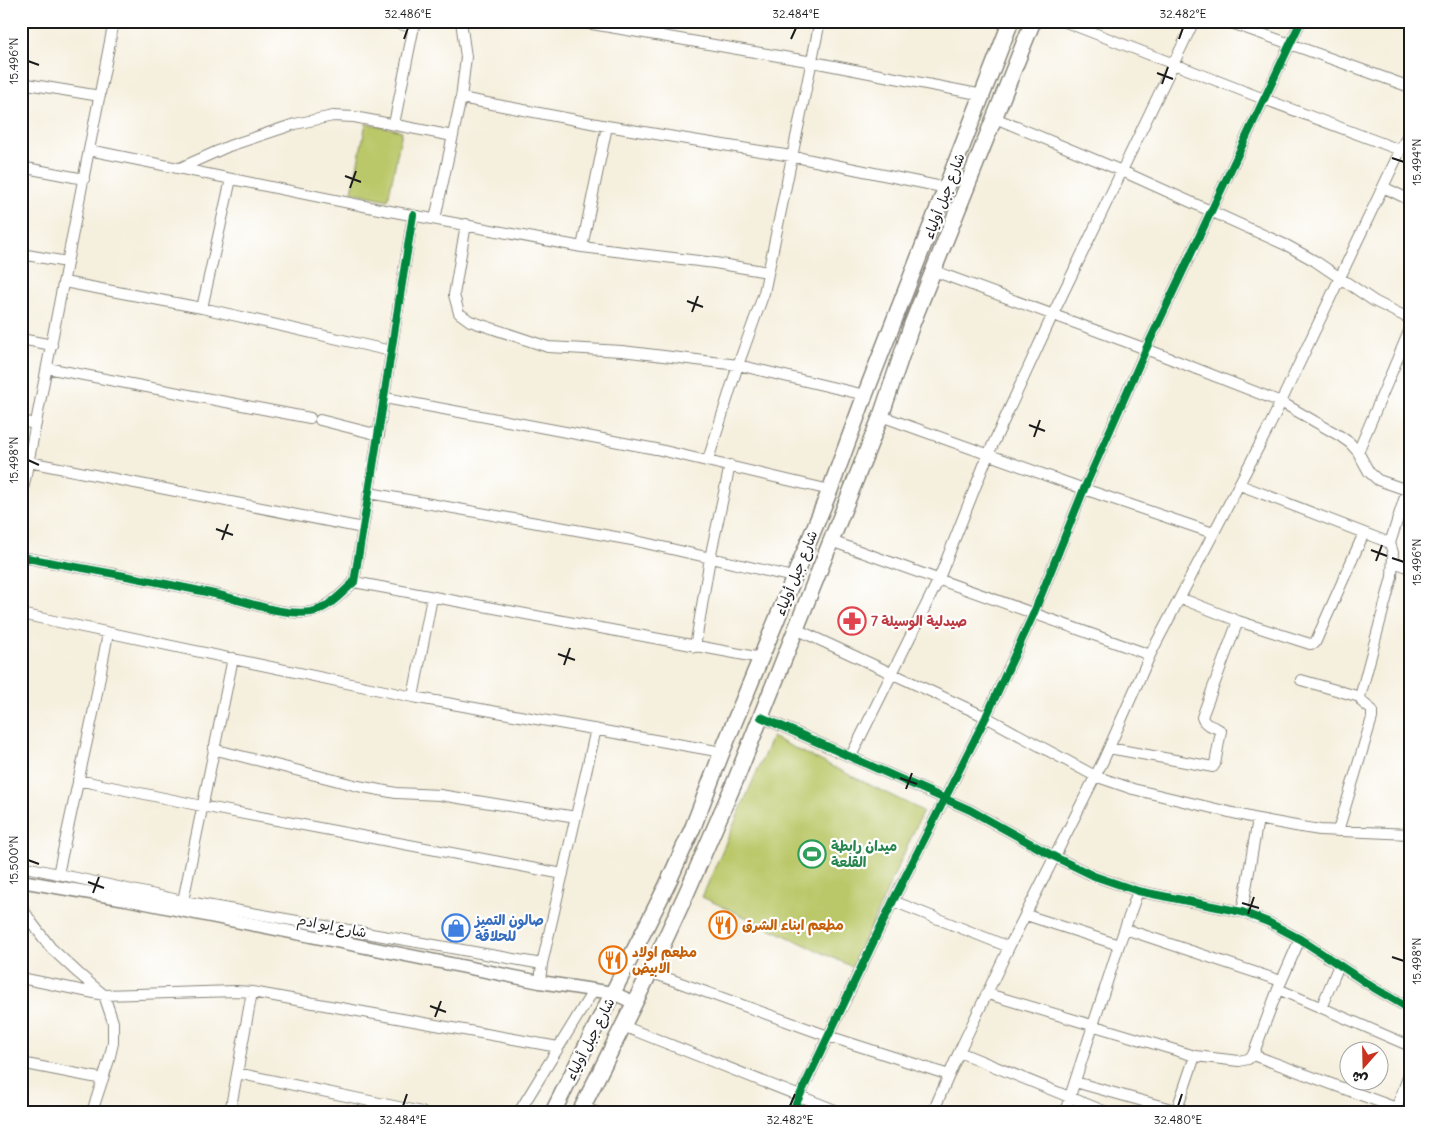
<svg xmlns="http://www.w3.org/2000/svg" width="1431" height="1133" viewBox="0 0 1431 1133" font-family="Delius,'Playpen Sans Arabic',sans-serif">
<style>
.green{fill:#bbc869;stroke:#6c7242}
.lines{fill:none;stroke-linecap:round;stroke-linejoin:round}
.minor-casing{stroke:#88867c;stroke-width:12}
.tertiary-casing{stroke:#88867c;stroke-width:15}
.primary-casing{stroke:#88867c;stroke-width:18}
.minor{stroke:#fff;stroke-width:10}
.tertiary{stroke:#fff;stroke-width:12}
.primary{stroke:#fff;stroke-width:15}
.cycleway-casing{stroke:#fff;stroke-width:11}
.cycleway{stroke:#00873e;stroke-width:8}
.ticks{fill:none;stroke:#1c1c1c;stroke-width:2}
.labels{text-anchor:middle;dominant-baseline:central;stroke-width:4.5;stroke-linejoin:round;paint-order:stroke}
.street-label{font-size:14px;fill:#1c1c1c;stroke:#fff}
.health-label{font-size:14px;font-weight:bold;fill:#be3a42;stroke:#fff;text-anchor:start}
.leisure-label{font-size:14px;font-weight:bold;fill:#27864d;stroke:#fff;text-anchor:start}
.shop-label{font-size:14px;font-weight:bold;fill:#366cbe;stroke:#fff;text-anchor:start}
.food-label{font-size:14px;font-weight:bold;fill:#c56008;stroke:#fff;text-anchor:start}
.neatline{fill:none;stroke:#1c1c1c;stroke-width:2}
.ticks-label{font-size:12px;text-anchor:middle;fill:#1c1c1c}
</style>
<rect width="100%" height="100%" fill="#fff"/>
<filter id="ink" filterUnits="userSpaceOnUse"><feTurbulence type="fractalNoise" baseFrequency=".02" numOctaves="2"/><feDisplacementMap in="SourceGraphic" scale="10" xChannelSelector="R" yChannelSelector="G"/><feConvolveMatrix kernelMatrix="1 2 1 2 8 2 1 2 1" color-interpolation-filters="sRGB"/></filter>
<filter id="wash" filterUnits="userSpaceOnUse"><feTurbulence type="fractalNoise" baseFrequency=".0096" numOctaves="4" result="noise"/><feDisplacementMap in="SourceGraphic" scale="20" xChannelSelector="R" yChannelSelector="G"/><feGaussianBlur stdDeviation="1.12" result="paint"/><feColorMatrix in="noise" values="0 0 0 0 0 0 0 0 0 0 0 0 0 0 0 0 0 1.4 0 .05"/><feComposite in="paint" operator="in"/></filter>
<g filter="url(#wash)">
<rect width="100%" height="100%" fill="#f5efdd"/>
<!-- green -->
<path class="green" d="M366,123L402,131L388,200L352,192Z
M772,737L923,811L853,967L702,897Z"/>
</g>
<g filter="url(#ink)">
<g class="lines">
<!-- minor casing -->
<g class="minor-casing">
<path id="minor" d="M385,21L413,27
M575,21L813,62L983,95
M1063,21L1264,99L1400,150
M1226,21L1410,87
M21,83L100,96
M461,98L607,126L791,156L947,188
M995,118L1122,171L1288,246L1315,261L1374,301L1410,319
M394,124L415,21
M89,150L379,209L582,247L715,263L768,272
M21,167L84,179
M180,168L229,146L295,124L333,116L354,117L453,136
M1383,187L1410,200
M435,219L461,98L466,57L461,21
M466,224L454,295L459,313L470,321L548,347L622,351L738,365L865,395
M582,247L607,126
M21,254L67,262
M934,271L1146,349L1281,402L1340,436L1350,443L1358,452L1369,472L1378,480L1410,491
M64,282L202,308L391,351
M202,308L231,179
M21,339L52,345
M47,368L310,418
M385,398L656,449L830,490
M881,416L1084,489L1213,533
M320,420L379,435
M21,421L36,424
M1358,452L1410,329
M708,460L738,365L764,293L820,21
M29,462L363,528
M1240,485L1390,543
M369,493L632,540L793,577
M21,500L114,21
M831,541L1150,655
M21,557C87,569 153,580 219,595C249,602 280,616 311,612C328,609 342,593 354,582C375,459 393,337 413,215
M1394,562L1410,568
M354,582L761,658
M1180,598L1238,621L1310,644L1315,643L1364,533
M21,614L413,697L722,752
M796,629L986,717L1095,776L1133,789L1258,819L1301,827L1320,830L1410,834
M695,647L710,558L730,465
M1301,680L1360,697
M413,697L432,597
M761,717L970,810L1055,857L1094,876L1138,891L1242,912L1268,922L1300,939L1374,988L1410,1009
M1109,748L1213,767L1215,764L1221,731C1214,725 1205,727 1202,717L1238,621
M213,749L358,786L396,793L440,795L576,817
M851,756L938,581L988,455L1053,314L1194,21
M78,780L202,806L563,874
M1338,831L1372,718V710L1362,702L1360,697L1392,577L1393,553L1390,543L1410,481
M21,866L183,901L542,964
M58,874L94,709L108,633
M183,901L233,658
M893,901L1009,947
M21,906L32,923L51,948L78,973L104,995L113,1022V1043L109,1060L92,1112
M1242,912L1258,819
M1026,915L1119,945
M1125,929L1281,981
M650,972L828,1036L949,1075
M21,978L104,995L236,991L252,992L558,1047
M540,982L542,964L596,729
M1278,989L1410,1046
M988,994L1195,1056L1239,1061L1248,1059L1253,1055L1278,989L1300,939
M1321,1008L1339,965
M623,1026L840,1112
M959,1052L1106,1112
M1253,1055L1407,1112
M21,1063L103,1079
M237,1073L422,1112
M1075,1082L1182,1112
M583,1107L596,1112
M230,1112L252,992
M519,1112L593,991
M792,1112L893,901L986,717L1033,615L1084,489L1146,349L1301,21
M933,1112L959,1052L1009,947L1104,759L1150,655L1270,425L1410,130
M1065,1112L1119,945L1138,891
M1176,1112L1195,1056
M1395,1112L1410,1072"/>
</g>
<!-- tertiary casing -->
<g class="tertiary-casing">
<path id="tertiary" d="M21,881L126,899L540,982L613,993L635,1003"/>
</g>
<!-- primary casing -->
<g class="primary-casing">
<path id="primary" d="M553,1112L667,885L693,827L722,752L830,490L865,395L1011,21
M580,1112L650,972L687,892L736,779L881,416L912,324L1033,21"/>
</g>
<!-- minor -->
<use href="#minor" class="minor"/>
<!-- tertiary -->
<use href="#tertiary" class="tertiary"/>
<!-- primary -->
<use href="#primary" class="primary"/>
<!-- cycleway casing -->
<g class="cycleway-casing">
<path id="cycleway" d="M21,557C87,569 153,580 219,595C249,602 280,616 311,612C328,609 342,593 354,582C375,459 393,337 413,215
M761,717L970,810L1055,857L1094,876L1138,891L1242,912L1268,922L1300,939L1374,988L1410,1009
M792,1112L893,901L986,717L1033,615L1084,489L1146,349L1301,21"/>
</g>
<!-- cycleway -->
<use href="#cycleway" class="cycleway"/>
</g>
</g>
<!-- ticks -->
<path class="ticks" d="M404,39L408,28M791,39L796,28M1179,39L1183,28M28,61L39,65M1157,73L1173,79M1162,84L1168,67M1392,158L1404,162M345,176L361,182M350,188L356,171M687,301L703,307M692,312L698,296M1029,425L1045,431M1034,437L1040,420M28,460L39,465M216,529L233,535M222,540L228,524M1371,550L1387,556M1392,558L1404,562M1376,561L1382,545M558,654L575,660M564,665L570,648M900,778L917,784M906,789L912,773M28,860L39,864M88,882L104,888M93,893L99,877M1242,903L1259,908M1248,914L1254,897M1392,957L1404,961M430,1006L446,1012M435,1017L441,1001M403,1106L407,1094M790,1106L795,1094M1178,1106L1182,1094"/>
<!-- icons -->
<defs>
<g id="pharmacy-ring" transform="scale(1.4375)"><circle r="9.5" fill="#fff" stroke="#e0444e" stroke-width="1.5"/><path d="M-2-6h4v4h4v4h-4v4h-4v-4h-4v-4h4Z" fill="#e0444e"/></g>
<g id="stadium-ring" transform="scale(1.4375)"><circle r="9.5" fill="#fff" stroke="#2e9e5b" stroke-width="1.5"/><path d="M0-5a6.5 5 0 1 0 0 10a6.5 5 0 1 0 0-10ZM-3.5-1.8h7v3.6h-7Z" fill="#2e9e5b"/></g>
<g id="restaurant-ring" transform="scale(1.4375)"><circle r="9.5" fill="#fff" stroke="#e8710a" stroke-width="1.5"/><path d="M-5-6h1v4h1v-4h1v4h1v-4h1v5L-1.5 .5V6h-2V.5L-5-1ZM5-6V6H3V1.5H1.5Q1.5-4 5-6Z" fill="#e8710a"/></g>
<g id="shop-ring" transform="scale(1.4375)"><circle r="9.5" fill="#fff" stroke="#3f7fe0" stroke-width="1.5"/><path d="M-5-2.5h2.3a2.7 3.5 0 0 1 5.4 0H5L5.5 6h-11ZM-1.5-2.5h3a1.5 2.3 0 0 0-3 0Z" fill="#3f7fe0"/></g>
</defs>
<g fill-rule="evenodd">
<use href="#pharmacy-ring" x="852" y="621"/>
<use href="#stadium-ring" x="812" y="854"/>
<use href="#restaurant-ring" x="723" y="925"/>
<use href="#shop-ring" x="456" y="928"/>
<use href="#restaurant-ring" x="613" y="960"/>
</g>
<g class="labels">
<!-- street labels -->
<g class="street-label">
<text transform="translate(944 196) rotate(-69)">شارع جبل أولياء</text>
<text transform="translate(796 573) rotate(-68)">شارع جبل أولياء</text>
<text transform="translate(332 926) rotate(11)">شارع ابو ادم</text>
<text transform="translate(590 1039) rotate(-63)">شارع جبل أولياء</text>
</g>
<!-- health labels -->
<g class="health-label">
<text x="871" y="621">صيدلية الوسيلة 7</text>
</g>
<!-- leisure labels -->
<g class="leisure-label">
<text x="831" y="846">ميدان رابطة<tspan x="831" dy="16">القلعة</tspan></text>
</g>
<!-- shop labels -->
<g class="shop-label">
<text x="475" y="920">صالون التميز<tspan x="475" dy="16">للحلاقة</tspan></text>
</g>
<!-- food labels -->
<g class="food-label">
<text x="742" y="925">مطعم ابناء الشرق</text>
<text x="632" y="952">مطعم اولاد<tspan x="632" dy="16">الابيض</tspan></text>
</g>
</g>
<!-- margin -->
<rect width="1431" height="1133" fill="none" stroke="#fff" stroke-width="55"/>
<!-- north arrow -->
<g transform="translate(1364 1066) rotate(200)"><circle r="24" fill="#ffffff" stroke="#a4a4a4"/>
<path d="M0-4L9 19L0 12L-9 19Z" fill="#c8321e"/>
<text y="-8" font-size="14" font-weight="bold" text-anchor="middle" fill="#1c1c1c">ش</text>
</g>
<rect x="28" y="28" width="1376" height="1078" class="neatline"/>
<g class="ticks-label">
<text x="408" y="18">32.486°E</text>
<text x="796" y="18">32.484°E</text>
<text x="1183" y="18">32.482°E</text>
<text transform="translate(14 61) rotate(-90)" y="4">15.496°N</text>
<text transform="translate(1417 162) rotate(-90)" y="4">15.494°N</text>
<text transform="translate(14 460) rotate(-90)" y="4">15.498°N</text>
<text transform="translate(1417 562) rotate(-90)" y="4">15.496°N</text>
<text transform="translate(14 860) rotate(-90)" y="4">15.500°N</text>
<text transform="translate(1417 961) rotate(-90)" y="4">15.498°N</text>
<text x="403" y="1124">32.484°E</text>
<text x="790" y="1124">32.482°E</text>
<text x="1178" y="1124">32.480°E</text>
</g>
</svg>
